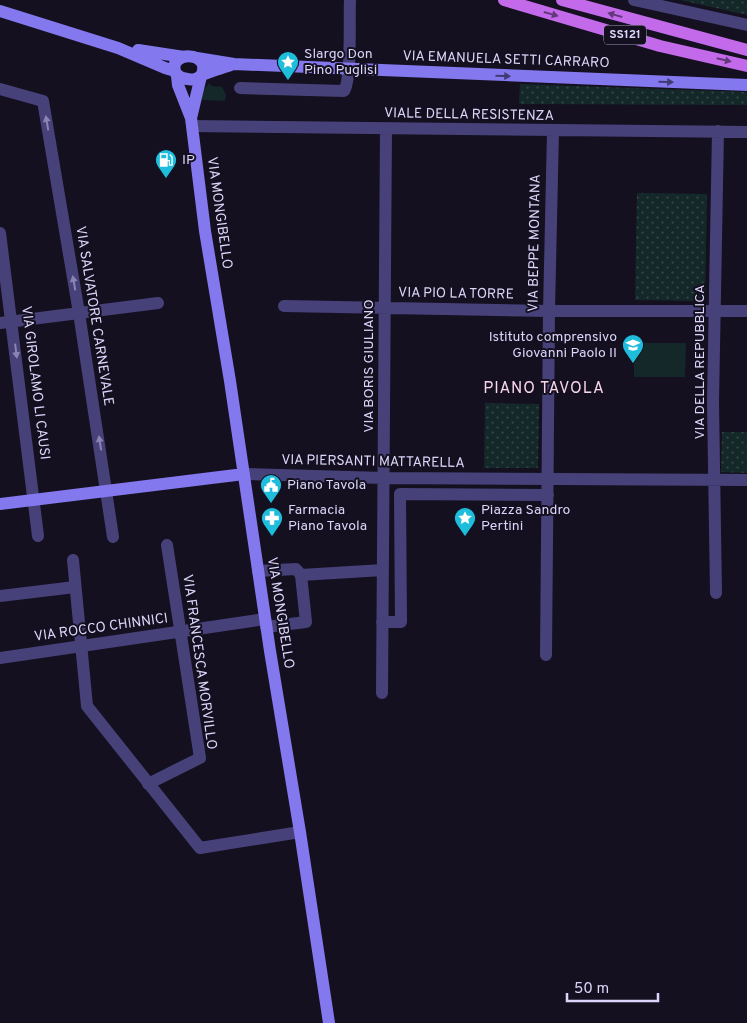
<svg xmlns="http://www.w3.org/2000/svg" width="747" height="1023" viewBox="0 0 747 1023" font-family="Overpass,sans-serif">
<style>
.grass{fill:url(#grass-dots)}
.green{fill:#142829}
.lines{fill:none;stroke-linecap:round;stroke-linejoin:round}
.street{stroke:#474179;stroke-width:12}
.secondary{stroke:#8378ed;stroke-width:12}
.primary{stroke:#c36aeb;stroke-width:12}
.oneway{fill:#63387b}
.oneway2{fill:#403a72}
.oneway3{fill:#8a84b3}
.labels{text-anchor:middle;dominant-baseline:central;stroke-width:4;stroke-linejoin:round;paint-order:stroke}
.shield{fill:#141020;stroke:#9f9ab8;stroke-width:1}
.shield-label{font-size:12px;font-weight:bold;fill:#dbd5f9}
.poi-label{font-size:14px;fill:#dbd5f9;stroke:#141020;text-anchor:start}
.street-label{font-size:14px;fill:#dbd5f9;stroke:#141020}
.quarter-label{font-size:16px;letter-spacing:1px;fill:#f9d6ea;stroke:#141020}
</style>
<defs>
<pattern id="grass-dots" width="8" height="8" patternUnits="userSpaceOnUse" patternTransform="scale(1.25)"><rect width="8" height="8" fill="#142829"/><path d="M2 2h.1M6 6h.1" fill="none" stroke="#364649" stroke-width="1.8" stroke-linecap="round"/></pattern>
</defs>
<rect width="100%" height="100%" fill="#141020"/>
<!-- grass -->
<path class="grass" d="M680,0H747V15Z
M520,84L747,92V105L519,104Z
M637,193L707,194L705,301L635,300Z
M485,403L539,404L538,468H484Z
M722,432H747V473L721,472Z"/>
<!-- green -->
<path class="green" d="M209,83L212,86L222,87L226,95L225,101L202,100V92Z
M634,343H686L685,377H634Z"/>
<g class="lines">
<!-- street -->
<path class="street" d="M634,0L747,25
M240,88L344,91C352,79 349,18 350,0
M0,89L43,101L79,313L113,537
M192,126L747,132
M0,233L38,536
M284,306L549,311H747
M0,323L158,303
M244,474L384,478L747,480
M73,560L87,706L200,848L300,832
M258,571L296,569L301,575L383,570
M716,593L713,402L718,131
M0,596L75,587
M382,622H401L400,494L548,495
M266,627L306,622L301,575
M546,655L549,311L553,131
M0,658L265,619
M382,693L386,129
M148,784L200,758L167,545"/>
<!-- secondary -->
<path class="secondary" d="M0,11L118,48L165,68L175,71
M138,50L184,57
M197,58L234,64L747,85
M202,74C211,51 169,51 175,71C176,75 179,77 183,78C186,79 191,80 195,79C199,78 201,75 205,74C213,70 223,68 231,65
M177,76L178,85L191,118L205,231L230,381L270,651L300,832L329,1023
M191,118L201,76
M0,504L244,474"/>
<!-- primary -->
<path class="primary" d="M504,0L660,46L747,66
M562,0L747,50"/>
</g>
<!-- one-way arrows -->
<defs><path id="oneway-solid" d="M-6-.8H1V-3.2L6.5 0L1 3.2V.8H-6Z" transform="scale(1.25)"/></defs>
<g class="oneway">
<use href="#oneway-solid" transform="translate(551 14) rotate(16)"/>
<use href="#oneway-solid" transform="translate(615 15) rotate(-164)"/>
<use href="#oneway-solid" transform="translate(724 60) rotate(13)"/>
</g>
<g class="oneway2">
<use href="#oneway-solid" transform="translate(503 76) rotate(2)"/>
<use href="#oneway-solid" transform="translate(666 82) rotate(2)"/>
</g>
<g class="oneway3">
<use href="#oneway-solid" transform="translate(47 123) rotate(-100)"/>
<use href="#oneway-solid" transform="translate(74 283) rotate(-100)"/>
<use href="#oneway-solid" transform="translate(16 351) rotate(83)"/>
<use href="#oneway-solid" transform="translate(100 443) rotate(-99)"/>
</g>
<!-- icons -->
<defs>
<g id="sight-pin" transform="scale(1.125)"><path d="M0 17L-7.5 6A9.5 9.5 0 1 1 7.5 6Z" fill="#1ebddc" stroke="#141020"/><path d="M0-6L1.8-2.2L6-1.7L2.9 1.2L3.7 5.4L0 3.3L-3.7 5.4L-2.9 1.2L-6-1.7L-1.8-2.2Z" fill="#fff"/></g>
<g id="fuel-pin" transform="scale(1.125)"><path d="M0 17L-7.5 6A9.5 9.5 0 1 1 7.5 6Z" fill="#1ebddc" stroke="#141020"/><path d="M-5.5-6h7V0h2V4h1.3V-2.5L3-4.5l.8-.8L6-3V5H2.5V1h-1V6h-7ZM-4.2-4.7v3.2H.2V-4.7Z" fill="#fff"/></g>
<g id="school-pin" transform="scale(1.125)"><path d="M0 17L-7.5 6A9.5 9.5 0 1 1 7.5 6Z" fill="#1ebddc" stroke="#141020"/><path d="M0-5L7-2L0 1L-7-2ZM-4 1L0 2.5L4 1V4Q0 6-4 4Z" fill="#fff"/></g>
<g id="civic-pin" transform="scale(1.125)"><path d="M0 17L-7.5 6A9.5 9.5 0 1 1 7.5 6Z" fill="#1ebddc" stroke="#141020"/><path d="M-.6-6.5H3V-4.5H.6V-3L4-1V1h2V6H-6V1h2V-1L-.6-3ZM-1.2 2.5V6h2.4V2.5Z" fill="#fff"/></g>
<g id="pharmacy-pin" transform="scale(1.125)"><path d="M0 17L-7.5 6A9.5 9.5 0 1 1 7.5 6Z" fill="#1ebddc" stroke="#141020"/><path d="M-2-6h4v4h4v4h-4v4h-4v-4h-4v-4h4Z" fill="#fff"/></g>
</defs>
<g fill-rule="evenodd">
<use href="#sight-pin" x="288" y="62"/>
<use href="#fuel-pin" x="166" y="160"/>
<use href="#school-pin" x="633" y="345"/>
<use href="#civic-pin" x="271" y="485"/>
<use href="#pharmacy-pin" x="272" y="518"/>
<use href="#sight-pin" x="465" y="518"/>
</g>
<g class="labels">
<!-- shield labels -->
<rect class="shield" x="604" y="25.5" width="42" height="19" rx="4"/>
<g class="shield-label">
<text x="625" y="35">SS121</text>
</g>
<!-- poi labels -->
<g class="poi-label">
<text x="304" y="54">Slargo Don<tspan x="304" dy="16">Pino Puglisi</tspan></text>
<text x="182" y="160">IP</text>
<text x="617" y="337" text-anchor="end">Istituto comprensivo<tspan x="617" dy="16">Giovanni Paolo II</tspan></text>
<text x="287" y="485">Piano Tavola</text>
<text x="288" y="510">Farmacia<tspan x="288" dy="16">Piano Tavola</tspan></text>
<text x="481" y="510">Piazza Sandro<tspan x="481" dy="16">Pertini</tspan></text>
</g>
<!-- street labels -->
<g class="street-label">
<text transform="translate(506 60) rotate(2)">VIA EMANUELA SETTI CARRARO</text>
<text transform="translate(469 115) rotate(1)">VIALE DELLA RESISTENZA</text>
<text transform="translate(219 213) rotate(82)">VIA MONGIBELLO</text>
<text transform="translate(535 243) rotate(-89)">VIA BEPPE MONTANA</text>
<text transform="translate(456 294) rotate(1)">VIA PIO LA TORRE</text>
<text transform="translate(94 316) rotate(81)">VIA SALVATORE CARNEVALE</text>
<text transform="translate(700 362) rotate(-90)">VIA DELLA REPUBBLICA</text>
<text transform="translate(369 366) rotate(-90)">VIA BORIS GIULIANO</text>
<text transform="translate(35 383) rotate(83)">VIA GIROLAMO LI CAUSI</text>
<text transform="translate(373 462) rotate(1)">VIA PIERSANTI MATTARELLA</text>
<text transform="translate(280 613) rotate(81)">VIA MONGIBELLO</text>
<text transform="translate(101 628) rotate(-8)">VIA ROCCO CHINNICI</text>
<text transform="translate(199 662) rotate(82)">VIA FRANCESCA MORVILLO</text>
</g>
<!-- quarter labels -->
<g class="quarter-label">
<text x="544" y="389">PIANO TAVOLA</text>
</g>
</g>
<!-- scale -->
<path d="M567 993v8h91v-8" fill="none" stroke="#dbd5f9" stroke-width="2.5"/>
<text x="574" y="993" font-size="15" fill="#dbd5f9" stroke="#141020" stroke-width="4" paint-order="stroke">50 m</text>
</svg>
